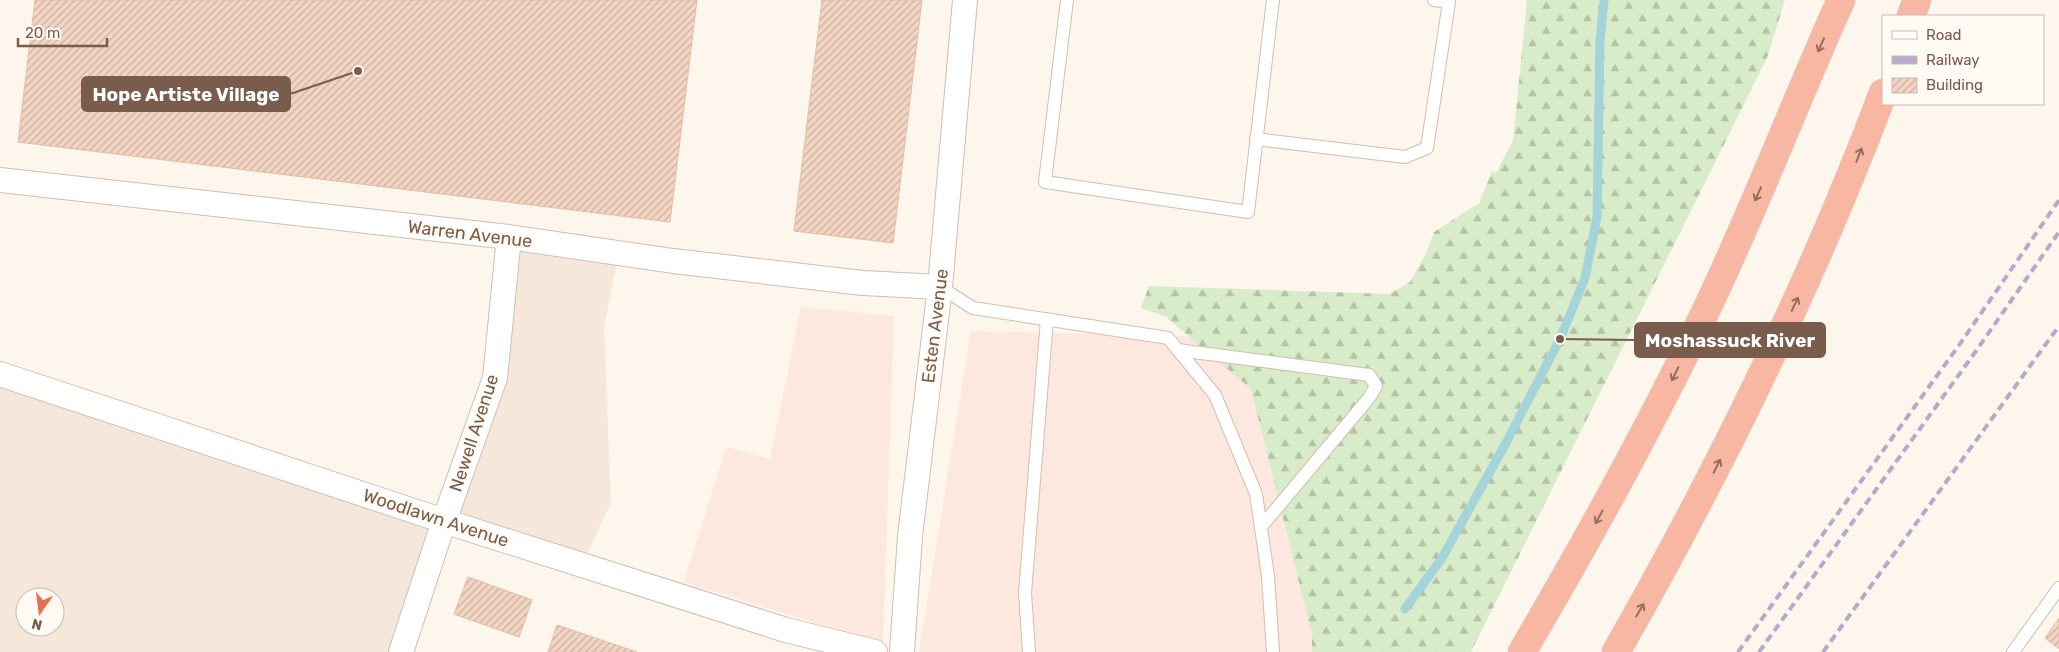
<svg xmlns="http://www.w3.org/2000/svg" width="2059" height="652" viewBox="0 0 2059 652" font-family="Rubik,sans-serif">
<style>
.residential{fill:#f5e8da;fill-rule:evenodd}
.commercial{fill:#fde8e0}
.forest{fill:url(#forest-firs)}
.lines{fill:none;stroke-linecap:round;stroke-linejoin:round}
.stream{stroke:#a5d3da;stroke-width:9}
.building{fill:url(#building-hatch);stroke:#e6bba3}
.service-casing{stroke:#d1beb0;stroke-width:14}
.minor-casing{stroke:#d1beb0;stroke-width:26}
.motorway-casing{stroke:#dad1cd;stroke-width:29}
.service{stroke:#fff;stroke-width:12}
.minor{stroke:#fff;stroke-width:24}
.motorway{stroke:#f7b7a3;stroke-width:28}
.rail{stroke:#b9a8c9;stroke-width:4;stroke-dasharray:8 5;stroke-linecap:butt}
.oneway{stroke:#936e5e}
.labels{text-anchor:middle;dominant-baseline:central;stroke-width:4;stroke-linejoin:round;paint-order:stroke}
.street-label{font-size:18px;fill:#7a5c4d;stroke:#fffaf3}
.leader{fill:none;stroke:#7a5c4d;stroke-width:2}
.callout-dot{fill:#7a5c4d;stroke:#fffaf3;stroke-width:2}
.callout{fill:#7a5c4d;stroke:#7a5c4d;stroke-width:2}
.callout-label{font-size:19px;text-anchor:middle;font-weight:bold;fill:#fff}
</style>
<defs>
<pattern id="forest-firs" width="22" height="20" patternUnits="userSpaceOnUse" patternTransform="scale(1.25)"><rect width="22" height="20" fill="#d8ecc9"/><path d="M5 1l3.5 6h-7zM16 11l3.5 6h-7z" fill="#b4c2a5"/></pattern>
<pattern id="building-hatch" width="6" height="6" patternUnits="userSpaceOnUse" patternTransform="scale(1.25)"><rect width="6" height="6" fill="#f3d5c3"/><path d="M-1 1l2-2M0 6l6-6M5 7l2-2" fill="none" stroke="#cab0a1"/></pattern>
</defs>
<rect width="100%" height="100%" fill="#fdf6ec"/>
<!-- residential -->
<path class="residential" d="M508,243L618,258L604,327L611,503L583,563L442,527L402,652H0V378L445,524L495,382ZM25,597H55V627H25Z"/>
<!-- commercial -->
<path class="commercial" d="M801,307L894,316L883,644L684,582L726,447L770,459Z
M971,331L1381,341L1333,652H919Z"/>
<!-- forest -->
<path class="forest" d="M1527,0H1785L1767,58L1471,652H1312V635L1251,389L1166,317L1141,308L1149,286L1390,294L1410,282L1426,253L1434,232L1479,203L1492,171L1496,173L1513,140Z"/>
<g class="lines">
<!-- stream -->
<path class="stream" d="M1405,609L1442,558L1507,441L1560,339L1585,278L1597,217L1600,41L1604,0"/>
</g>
<!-- building -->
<path class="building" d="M35,0H697L670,222L18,142Z
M822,0H922L893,243L794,231Z
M468,577L532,600L519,637L454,614Z
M2059,618V649L2045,638Z
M557,625L637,652H548Z"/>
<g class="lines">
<!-- service casing -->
<g class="service-casing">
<path id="service" d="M1067,0L1045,182L1248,212L1273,0
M1256,139L1405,157L1427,148L1449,2L1434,0
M940,287L973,308L1168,338L1215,395L1256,494L1268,576L1273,652
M1178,350L1369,375L1376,386L1369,398L1261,527
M1029,652L1025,593L1047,319
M2013,652L2059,588"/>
</g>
<!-- minor casing -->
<g class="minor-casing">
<path id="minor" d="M0,180L509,237L673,261L863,283L940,287
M0,374L444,521L786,630L875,652
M401,652L444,521L495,378L509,237
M902,652L910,536L940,287L965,0"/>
</g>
<!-- motorway casing -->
<g class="motorway-casing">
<path id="motorway" d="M1911,16L1917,0
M1522,652C1589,538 1653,422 1710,302C1757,203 1796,100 1841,0
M1616,652C1718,473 1810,287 1883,93"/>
</g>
<!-- service -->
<use href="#service" class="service"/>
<!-- minor -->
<use href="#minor" class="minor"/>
<!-- motorway -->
<use href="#motorway" class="motorway"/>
<!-- rail -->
<path class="rail" d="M1738,652L1962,341L2059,200
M1759,652L1976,351L2059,232
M1823,652L2059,326"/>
</g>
<!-- one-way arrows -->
<defs><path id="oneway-shaft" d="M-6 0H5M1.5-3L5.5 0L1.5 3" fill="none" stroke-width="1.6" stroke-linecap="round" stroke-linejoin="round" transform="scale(1.25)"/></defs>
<g class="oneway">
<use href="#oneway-shaft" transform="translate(1821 45) rotate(114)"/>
<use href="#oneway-shaft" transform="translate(1859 155) rotate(-69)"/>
<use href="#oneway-shaft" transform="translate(1758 194) rotate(114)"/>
<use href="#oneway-shaft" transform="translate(1795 304) rotate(-65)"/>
<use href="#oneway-shaft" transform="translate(1675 374) rotate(116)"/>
<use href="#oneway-shaft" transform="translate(1717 466) rotate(-63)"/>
<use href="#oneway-shaft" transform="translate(1599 517) rotate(118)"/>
<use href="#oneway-shaft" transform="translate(1640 610) rotate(-60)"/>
</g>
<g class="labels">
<!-- street labels -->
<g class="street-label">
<text transform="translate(470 234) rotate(7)">Warren Avenue</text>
<text transform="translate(935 326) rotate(-83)">Esten Avenue</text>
<text transform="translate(474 433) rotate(-72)">Newell Avenue</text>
<text transform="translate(436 518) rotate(18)">Woodlawn Avenue</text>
</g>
</g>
<!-- callouts -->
<path class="leader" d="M358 71L290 94M1560 339L1635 340"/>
<g class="callout-dot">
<circle cx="358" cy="71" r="5"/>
<circle cx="1560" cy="339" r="5"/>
</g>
<g class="callout">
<rect x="82" y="77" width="208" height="34" rx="5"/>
<rect x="1635" y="323" width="190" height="34" rx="5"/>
</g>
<g class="callout-label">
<text x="186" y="101">Hope Artiste Village</text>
<text x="1730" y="347">Moshassuck River</text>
</g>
<!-- legend -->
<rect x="1882" y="15" width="162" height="90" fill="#fffaf3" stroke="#cabbb1"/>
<rect x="1892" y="31" width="25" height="8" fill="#ffffff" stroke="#cabbb1"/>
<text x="1926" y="40" font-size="15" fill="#7a5c4d">Road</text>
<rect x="1892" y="56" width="25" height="8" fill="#b9a8c9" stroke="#cabbb1"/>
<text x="1926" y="65" font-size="15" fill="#7a5c4d">Railway</text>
<rect x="1892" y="78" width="25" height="15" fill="url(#building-hatch)" stroke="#cabbb1"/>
<text x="1926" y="90" font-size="15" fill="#7a5c4d">Building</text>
<!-- north arrow -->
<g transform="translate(40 612) rotate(194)"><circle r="24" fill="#fffaf3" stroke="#cabbb1"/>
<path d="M0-4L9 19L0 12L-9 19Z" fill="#e76f51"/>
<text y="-8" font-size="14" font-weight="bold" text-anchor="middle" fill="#7a5c4d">N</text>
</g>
<!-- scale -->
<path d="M18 38v8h89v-8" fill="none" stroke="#7a5c4d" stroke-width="2.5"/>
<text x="25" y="38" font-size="15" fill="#7a5c4d" stroke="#fffaf3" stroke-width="4" paint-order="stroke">20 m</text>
</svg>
